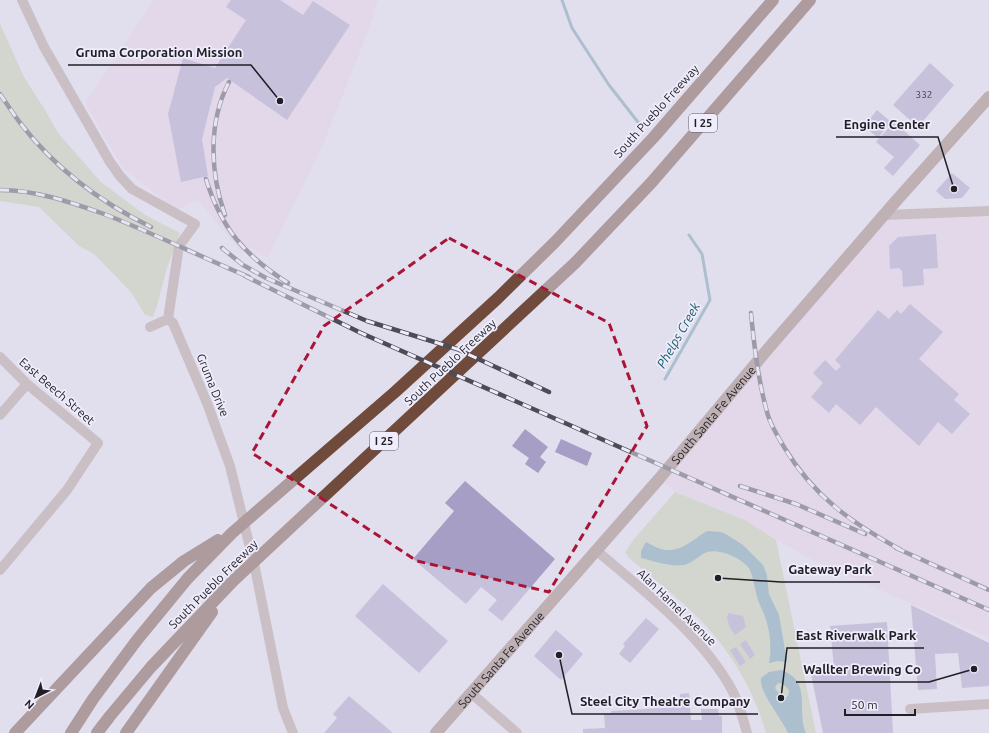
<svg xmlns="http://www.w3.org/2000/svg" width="989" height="733" viewBox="0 0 989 733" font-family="Ubuntu,sans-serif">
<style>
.industrial{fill:#e2d1e2}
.green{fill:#bfcda8}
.water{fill:#699aa8;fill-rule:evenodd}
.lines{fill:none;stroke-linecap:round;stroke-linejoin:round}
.stream{stroke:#699aa8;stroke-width:3}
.building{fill:#a69ec5}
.minor{stroke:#ae9a93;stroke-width:10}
.secondary{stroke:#94786e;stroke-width:12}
.motorway{stroke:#704b3c;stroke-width:12}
.rail-casing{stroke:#4d4b54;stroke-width:4.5}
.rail{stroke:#efecfc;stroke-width:3;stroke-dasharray:9;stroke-linecap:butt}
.marked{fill:none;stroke:#ab1535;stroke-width:3;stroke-dasharray:8 5;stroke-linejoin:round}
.labels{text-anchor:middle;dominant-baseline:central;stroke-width:3.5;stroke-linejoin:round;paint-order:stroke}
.number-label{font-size:10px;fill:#423f4d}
.shield{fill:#efecfc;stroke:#5e5c66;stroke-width:1}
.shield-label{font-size:11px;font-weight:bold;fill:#201f25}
.street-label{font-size:12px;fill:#201f25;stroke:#efecfc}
.water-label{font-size:13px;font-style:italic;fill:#165a69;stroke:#efecfc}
.leader{fill:none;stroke:#201f25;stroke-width:1.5}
.callout-dot{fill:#201f25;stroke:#efecfc;stroke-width:1.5}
.callout-label{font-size:13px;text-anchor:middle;font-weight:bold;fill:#201f25;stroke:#efecfc;stroke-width:3.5;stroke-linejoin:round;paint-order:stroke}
</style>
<rect width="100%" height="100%" fill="#e1deee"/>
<!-- industrial -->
<path class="industrial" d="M154,0H378L369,29L324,142L268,258L247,246L241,252L198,200L176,210L123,168L85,103Z
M989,211V638L817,562L776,540L745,520L675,492L659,479L884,215Z"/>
<!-- green -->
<path class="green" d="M0,24L24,77L45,110L58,133L101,182L145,215L180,233L167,268L157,306L153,317L145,315L131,292L94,254L79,246L39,207L0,201Z
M675,492L745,520L776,540L816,733H766C755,694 734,657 707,627C683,601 655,580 629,558L625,552L634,539Z"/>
<!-- water -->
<path class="water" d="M707,531L721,532L726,534L743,545L763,565L767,575L769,594L779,615L787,662L778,661L769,663C772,648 770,631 765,617C763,611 760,606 758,600C755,591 754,580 750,570C744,559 720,548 707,552C699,555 692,564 683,565C670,567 654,561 641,558V551L646,542C652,545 660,550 667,550C683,551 695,538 707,531Z
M781,670C813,681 796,709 806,733H788C781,717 759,693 761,678L769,672ZM779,683L784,685L789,690L788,696L784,699L782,698L775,688L777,684Z"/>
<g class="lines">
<!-- stream -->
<path class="stream" d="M562,0L572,28L609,85L641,126
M665,379L710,300L702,254L689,235"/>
</g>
<!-- building -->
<path class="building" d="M231,0H280L303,15L313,1L350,25L287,120L227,78L215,87L202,139L208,176L181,182L168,114L183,58L215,68L246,20L226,7Z
M930,63L954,85L918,127L893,105Z
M877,110L891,122L878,138L864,126Z
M894,122L920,145L893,176L884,168L894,157L876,142Z
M952,173L970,188L962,198L945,199L936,191Z
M936,234L938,268L923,269L924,285L903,287L902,270H900V268L890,269L889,246L898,237Z
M910,304L943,332L919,359L959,394L954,400L970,414L952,434L938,422L919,446L876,407L860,425L836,404L829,413L811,397L823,383L813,373L825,360L836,371L841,366L835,360L878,310L889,319L897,310L901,314Z
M525,429L548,447L540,457L546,462L538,473L525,464L529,458L512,446Z
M561,439L592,453L587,466L555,452Z
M465,481L555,559L502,621L488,610L497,600L481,587L466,604L413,559L454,511L445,503Z
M383,584L448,641L419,673L355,616Z
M911,605L989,643V686L962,688L958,653L935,654L937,689L918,690Z
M728,613L743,616L746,627L735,635L730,628L727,618Z
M646,618L659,629L630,663L619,654L625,646L623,644Z
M887,622L893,733H823L810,669L834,668L830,626Z
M556,630L583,654L561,680L534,656Z
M746,640L755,655L750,659L740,644Z
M736,647L746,662L740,666L730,650Z
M689,693L691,720H702L701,709H718L719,716H722V733H583V729L605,728L604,714L611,713V711L680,707V694Z
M349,696L393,733H324L337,718L333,714Z"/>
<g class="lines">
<!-- minor -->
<path class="minor" d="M22,0L44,47L110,162L120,176L132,189L195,224L179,246L168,319
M884,215L989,211
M168,319L173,323L207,403L230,466L255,568L283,708L293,733
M150,327L168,319
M0,357L27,384L98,443L67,490L0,570
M0,415L27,384
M597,551C644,591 702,635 732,690C739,703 743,719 747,733
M471,693L517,733
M910,709L989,704"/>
<!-- secondary -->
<path class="secondary" id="s1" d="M436,733L659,479L767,350L896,201L989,97"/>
<!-- motorway -->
<path class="motorway" d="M15,733L151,588L184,561L218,540
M71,733L93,699L137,640L188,578L232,533L395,392L498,298L555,242L653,138L773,0
M97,733L110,716L151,667L233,581L575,263L651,183L810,0
M126,733L212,612"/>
<!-- rail casing -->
<g class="rail-casing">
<path id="rail" d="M0,94C7,104 14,115 21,124C55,168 102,203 151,227
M206,179C221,228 245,256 288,283
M0,190C36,190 70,202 104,214C153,233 201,257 249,277
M225,215C210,173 208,122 229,82
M222,248L243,265L266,278L367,321L457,349L549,392
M245,276L361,333L989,610
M751,313C754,346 758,380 767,412C770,424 778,437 784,447C814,497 852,523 901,550
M740,486L796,504L865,534
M896,548L989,590"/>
</g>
<!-- rail -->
<use href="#rail" class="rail"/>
</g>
<!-- marked area -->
<path d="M0 0H989V733H0ZM449,238L609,323L647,426L549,592L417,561L252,453L324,326Z" fill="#e1deee" fill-opacity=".55" fill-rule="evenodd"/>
<path class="marked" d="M449,238L609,323L647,426L549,592L417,561L252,453L324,326Z"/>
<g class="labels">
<!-- number labels -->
<g class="number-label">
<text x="924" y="94">332</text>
</g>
<!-- shield labels -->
<g class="shield">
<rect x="689" y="114" width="28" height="18" rx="3"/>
<rect x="370" y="432" width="28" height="18" rx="3"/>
</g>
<g class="shield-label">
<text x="703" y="123">I 25</text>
<text x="384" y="441">I 25</text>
</g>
<!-- street labels -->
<g class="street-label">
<text transform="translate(656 111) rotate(-48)">South Pueblo Freeway</text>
<text transform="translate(450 362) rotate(-43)">South Pueblo Freeway</text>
<text transform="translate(213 385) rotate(68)">Gruma Drive</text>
<text transform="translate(57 391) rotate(41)">East Beech Street</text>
<text stroke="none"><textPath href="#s1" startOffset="422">South Santa Fe Avenue</textPath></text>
<text transform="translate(213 584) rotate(-45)">South Pueblo Freeway</text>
<text transform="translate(677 607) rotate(44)">Alan Hamel Avenue</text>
<text stroke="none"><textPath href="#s1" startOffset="98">South Santa Fe Avenue</textPath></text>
</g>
<!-- water labels -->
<g class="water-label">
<text transform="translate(678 335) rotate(-60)">Phelps Creek</text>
</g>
</g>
<!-- callouts -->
<path class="leader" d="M280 101L251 65H68M954 189L938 137H836M718 578L781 582H880M781 698L787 648H924M974 669L929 682H796M559 655L572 714H758"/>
<g class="callout-dot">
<circle cx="280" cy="101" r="4"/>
<circle cx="954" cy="189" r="4"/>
<circle cx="718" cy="578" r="4"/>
<circle cx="781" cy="698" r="4"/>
<circle cx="974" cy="669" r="4"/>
<circle cx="559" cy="655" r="4"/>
</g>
<g class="callout-label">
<text x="159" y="57">Gruma Corporation Mission</text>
<text x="887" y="129">Engine Center</text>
<text x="830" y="574">Gateway Park</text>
<text x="856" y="640">East Riverwalk Park</text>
<text x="862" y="674">Wallter Brewing Co</text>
<text x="665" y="706">Steel City Theatre Company</text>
</g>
<!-- north arrow -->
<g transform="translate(36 697) rotate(222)" stroke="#efecfc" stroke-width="3" paint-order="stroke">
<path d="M0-3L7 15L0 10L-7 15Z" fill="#201f25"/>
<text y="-6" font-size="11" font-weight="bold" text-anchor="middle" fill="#201f25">N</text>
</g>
<!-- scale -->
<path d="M845 709v6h70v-6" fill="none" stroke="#201f25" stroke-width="2"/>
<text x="851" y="709" font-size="12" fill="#201f25" stroke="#efecfc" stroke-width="3" paint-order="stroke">50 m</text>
</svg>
